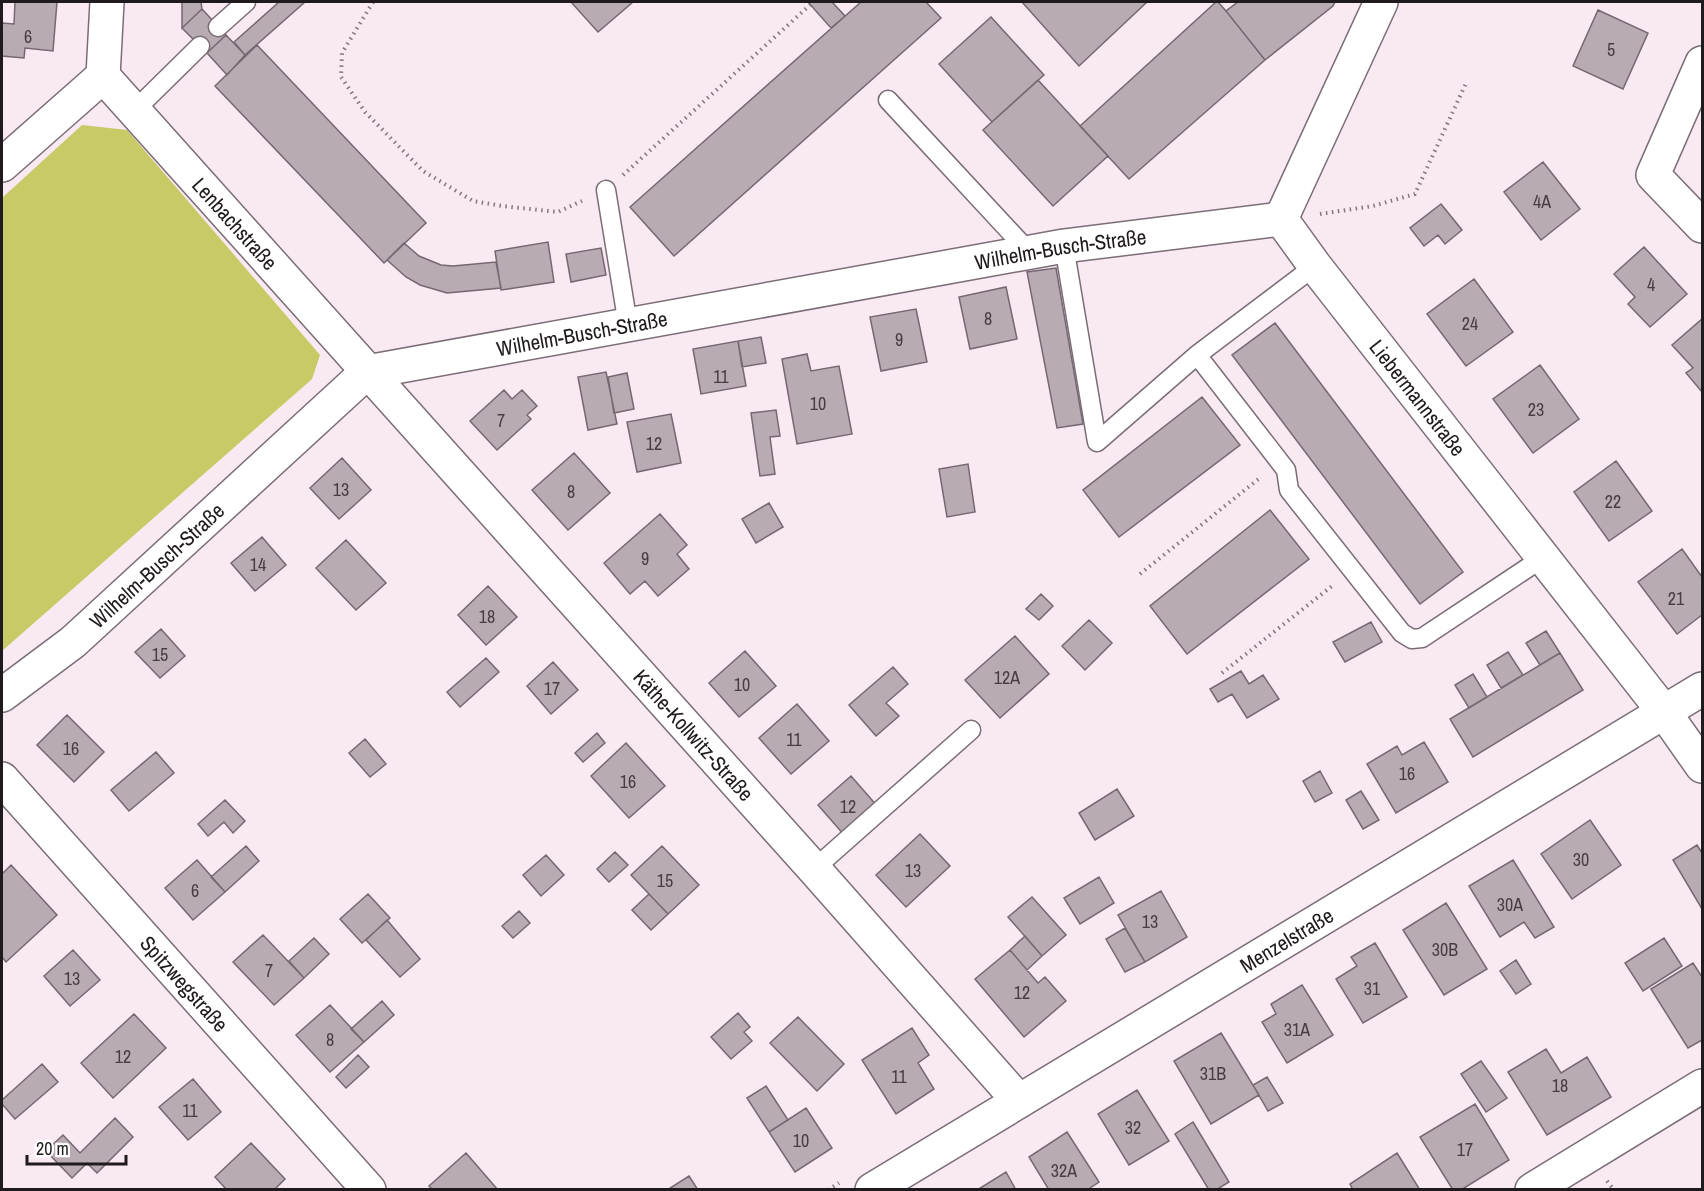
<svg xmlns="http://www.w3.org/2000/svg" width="1704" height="1191" viewBox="0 0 1704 1191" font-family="'Archivo Narrow',sans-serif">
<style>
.green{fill:#c7ca65}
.building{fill:#b9abb4;stroke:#756871;stroke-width:1.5}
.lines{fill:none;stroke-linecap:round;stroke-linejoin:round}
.lane-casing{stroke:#7b6d76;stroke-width:21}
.street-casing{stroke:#7b6d76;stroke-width:36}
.path{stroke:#81787e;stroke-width:4;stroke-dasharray:1.5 4.5;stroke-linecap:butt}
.lane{stroke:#fff;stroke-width:18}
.street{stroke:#fff;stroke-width:33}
.labels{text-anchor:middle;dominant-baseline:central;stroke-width:4.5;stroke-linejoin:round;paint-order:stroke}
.number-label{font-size:18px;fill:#463e43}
.street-label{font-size:21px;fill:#1f1a1d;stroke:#fff}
</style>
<rect width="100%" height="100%" fill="#f8e9f3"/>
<!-- green -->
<path class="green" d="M82,125L127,130L320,355L312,379L2,651V198Z"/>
<!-- building -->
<path class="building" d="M15,2H57L53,51L25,48L24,58L2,56V23L14,24Z
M182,2H201L202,9L182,28Z
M279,2H305L245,55L234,42Z
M571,2H633L598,32Z
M808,2H832L845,16L831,28Z
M861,2H926L941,18L674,256L630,207Z
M1022,2H1147L1079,66Z
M1216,2H1218L1226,11L1265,60L1129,179L1080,126Z
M1238,2H1335L1333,6L1265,60L1226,11Z
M202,9L226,35L207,53L182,28Z
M1598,10L1648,33L1623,89L1573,66Z
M991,17L1044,75L992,122L939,64Z
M226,35L245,55L227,75L207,53Z
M257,45L426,223L384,263L215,86Z
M1038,80L1108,156L1053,206L983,130Z
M1543,162L1580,209L1541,240L1504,192Z
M1441,204L1462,230L1445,244L1438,235L1424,246L1410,228Z
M548,242L554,282L501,290L495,251Z
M404,243L419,256L441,265L453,266L496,262L501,288L447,293L420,285L406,277L387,260Z
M1644,247L1687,294L1650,327L1628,304L1635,297L1614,274Z
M601,248L606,275L571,282L566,254Z
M1056,268L1083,424L1057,428L1027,272Z
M1474,279L1513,332L1466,366L1427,314Z
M1006,287L1017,339L970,349L959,297Z
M916,309L927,362L881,371L870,317Z
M1702,319V392L1686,373L1693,368L1672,345Z
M1275,323L1463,572L1420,604L1232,355Z
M761,337L766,363L742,367L738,341Z
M738,341L746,386L701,394L693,349Z
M807,354L811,371L839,366L852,434L797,444L782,359Z
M1540,365L1579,419L1533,453L1493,399Z
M606,372L617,424L588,430L578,377Z
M627,373L634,409L614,413L608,377Z
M504,390L512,399L522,390L537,406L527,415L531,419L497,450L470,421Z
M1202,397L1240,445L1119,537L1083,490Z
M776,410L780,436L770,437L775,474L760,476L751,413Z
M671,414L681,463L637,472L627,422Z
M574,453L610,493L568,530L532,490Z
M342,458L371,490L339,519L310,488Z
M1616,461L1652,511L1609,541L1574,492Z
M968,464L975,512L947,517L939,469Z
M769,503L783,527L756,543L742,519Z
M1270,510L1309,559L1187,654L1150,606Z
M660,514L687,545L677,554L689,569L658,596L645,581L630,594L604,563Z
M262,537L286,565L255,591L231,563Z
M346,540L386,583L356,610L316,568Z
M1682,549L1702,577V615L1677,634L1638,582Z
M488,586L517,617L486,645L458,615Z
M1041,594L1053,606L1039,620L1026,609Z
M1089,620L1112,643L1085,670L1062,646Z
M1371,622L1382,642L1345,662L1333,642Z
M161,629L185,656L160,678L135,652Z
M1546,631L1560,653L1540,665L1526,643Z
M1015,636L1049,674L1000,718L965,680Z
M745,651L776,686L739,717L709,683Z
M1508,652L1523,675L1501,688L1487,665Z
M1560,653L1583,690L1473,757L1450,719Z
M486,658L499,672L460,707L447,692Z
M553,662L578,690L551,714L527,686Z
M893,667L908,684L886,703L899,716L876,736L849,705Z
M1241,671L1249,684L1263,675L1279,699L1247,718L1232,694L1218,702L1210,689Z
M1473,674L1487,697L1469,708L1455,685Z
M797,704L829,741L791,774L759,738Z
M67,715L104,752L74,782L37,745Z
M597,733L605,743L583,762L575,753Z
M365,739L386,764L370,777L349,753Z
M1424,742L1448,782L1396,813L1367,764L1397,746L1402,755Z
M626,743L665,786L629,818L591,776Z
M156,752L174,773L129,811L111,790Z
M1320,771L1332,793L1315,802L1303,781Z
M851,776L878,807L845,836L818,805Z
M1117,789L1134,816L1095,840L1079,813Z
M1361,791L1379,820L1363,829L1346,800Z
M225,800L245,821L233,833L224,822L208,836L198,824Z
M1590,820L1621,865L1572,899L1541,854Z
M920,834L950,866L906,907L876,875Z
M1697,845L1702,853V909L1673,860Z
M246,846L259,861L225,892L211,877Z
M662,846L699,885L668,914L631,875Z
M615,852L628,865L609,882L597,869Z
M546,855L564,875L541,896L523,875Z
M197,860L225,892L193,920L165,888Z
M1513,860L1554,927L1535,938L1524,922L1500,937L1469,886Z
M11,865L57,915L6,962L2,957V874Z
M1099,877L1114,903L1080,924L1064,898Z
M1161,891L1187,937L1145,962L1118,915Z
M368,894L390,918L362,943L340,919Z
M649,894L668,914L651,930L632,910Z
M1032,897L1066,935L1042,956L1008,917Z
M1446,903L1487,969L1444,995L1403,930Z
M519,911L530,923L513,938L502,926Z
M387,920L420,959L400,977L366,940Z
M1125,928L1145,962L1125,972L1106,939Z
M263,935L304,978L274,1005L233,962Z
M1025,936L1042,956L1027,970L1010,950Z
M314,938L329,954L304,978L289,961Z
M1664,938L1682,966L1643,991L1625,963Z
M1375,943L1407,997L1363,1023L1336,979L1357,966L1351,957Z
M73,950L100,980L70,1006L44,976Z
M1010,950L1038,983L1045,977L1066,1001L1024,1037L975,979Z
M1516,960L1531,984L1516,994L1500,971Z
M1693,963L1702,977V1040L1688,1048L1651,989Z
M1302,985L1333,1035L1287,1063L1262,1022L1276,1014L1271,1004Z
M382,1001L394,1015L364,1042L351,1029Z
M330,1005L364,1042L330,1072L296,1035Z
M738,1013L750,1027L744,1032L752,1041L731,1059L711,1037Z
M134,1014L166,1048L113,1098L81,1063Z
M798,1017L844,1064L817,1091L770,1043Z
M912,1028L929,1055L918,1063L934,1089L896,1114L862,1060Z
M1221,1033L1259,1095L1211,1124L1174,1061Z
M1546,1049L1561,1073L1587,1057L1611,1097L1547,1135L1508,1072Z
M358,1055L369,1067L346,1088L336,1077Z
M1481,1061L1507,1098L1486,1112L1461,1074Z
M42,1064L58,1082L15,1119L2,1104V1100Z
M1267,1077L1283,1103L1268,1111L1253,1085Z
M193,1079L221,1112L188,1140L159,1107Z
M766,1086L788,1120L769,1132L747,1098Z
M1137,1090L1169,1141L1129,1165L1098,1114Z
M1475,1104L1509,1160L1461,1190H1453L1420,1137Z
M806,1108L832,1148L795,1172L769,1132Z
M115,1118L133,1137L97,1173L87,1163L72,1178L46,1151L63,1135L80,1153Z
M1193,1122L1229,1182L1216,1190H1209L1175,1134Z
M1067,1132L1099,1182L1087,1190H1049L1029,1157Z
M251,1143L285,1179L274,1190H227L215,1177Z
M466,1153L498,1190H433L429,1186Z
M1397,1153L1420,1190H1353L1350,1184Z
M1006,1172L1016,1190H977Z
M689,1176L698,1190H667Z"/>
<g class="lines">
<!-- lane casing -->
<g class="lane-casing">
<path id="lane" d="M218,27L246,2
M888,100L1029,252
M134,111L200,46
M606,190L628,325
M1064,246L1097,442L1197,355
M1315,266L1197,355L1286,470L1289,490L1402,633L1412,639L1422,638L1544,557
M814,869L971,730"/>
</g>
<!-- street casing -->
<g class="street-casing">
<g id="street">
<path d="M1702,63L1653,175L1702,226"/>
<path id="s1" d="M103,76L814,869L1019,1101"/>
<path d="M2,165L103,76L107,2"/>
<path id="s2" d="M1281,219L1315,266L1664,712L1702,766"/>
<path d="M1281,219L1381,2"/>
<path id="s3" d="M2,695L73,642L367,372L1064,246L1281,219"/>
<path id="s4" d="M2,779L369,1190"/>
<path id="s5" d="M872,1190L1702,689"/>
<path d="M1532,1190L1702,1086"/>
</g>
</g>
<!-- path -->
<path class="path" d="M373,2L342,53L341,77L365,112L423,171L473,201L502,206L558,212L582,201
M623,175L810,5
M1320,214L1373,206L1415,194L1467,81
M1140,574L1261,477
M1222,673L1332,586
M1607,1181L1614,1190
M828,1190L839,1183"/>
<!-- lane -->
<use href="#lane" class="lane"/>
<!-- street -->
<use href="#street" class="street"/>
</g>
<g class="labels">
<!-- number labels -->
<g class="number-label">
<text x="28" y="36">6</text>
<text x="1611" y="49">5</text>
<text x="1542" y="201">4A</text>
<text x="1651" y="284">4</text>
<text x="988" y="318">8</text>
<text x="1470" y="323">24</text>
<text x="899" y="339">9</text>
<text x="721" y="376">11</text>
<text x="818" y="403">10</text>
<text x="1536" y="409">23</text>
<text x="501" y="420">7</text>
<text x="654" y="443">12</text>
<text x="341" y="489">13</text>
<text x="571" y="491">8</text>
<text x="1613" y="501">22</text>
<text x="645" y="558">9</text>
<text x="258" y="564">14</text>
<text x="1676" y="598">21</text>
<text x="487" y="616">18</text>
<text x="160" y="654">15</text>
<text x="1007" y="677">12A</text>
<text x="742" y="684">10</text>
<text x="552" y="688">17</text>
<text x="794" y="739">11</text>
<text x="71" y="748">16</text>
<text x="1407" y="773">16</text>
<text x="628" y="781">16</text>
<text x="848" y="806">12</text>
<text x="1581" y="859">30</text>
<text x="913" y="870">13</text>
<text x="665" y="880">15</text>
<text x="195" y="890">6</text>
<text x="1510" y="904">30A</text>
<text x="1150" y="921">13</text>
<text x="1445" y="949">30B</text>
<text x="269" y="970">7</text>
<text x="72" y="978">13</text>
<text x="1372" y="988">31</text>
<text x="1022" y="992">12</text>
<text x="1297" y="1029">31A</text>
<text x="330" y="1039">8</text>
<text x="123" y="1056">12</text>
<text x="1213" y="1073">31B</text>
<text x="899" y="1076">11</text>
<text x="1560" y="1085">18</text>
<text x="190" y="1110">11</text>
<text x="1133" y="1127">32</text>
<text x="801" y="1140">10</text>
<text x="1465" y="1149">17</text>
<text x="1064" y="1170">32A</text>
</g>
<!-- street labels -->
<g class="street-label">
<text stroke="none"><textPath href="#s1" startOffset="198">Lenbachstraße</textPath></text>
<text stroke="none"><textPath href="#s3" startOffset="1192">Wilhelm-Busch-Straße</textPath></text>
<text stroke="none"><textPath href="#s3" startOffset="706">Wilhelm-Busch-Straße</textPath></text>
<text stroke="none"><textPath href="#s2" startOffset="225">Liebermannstraße</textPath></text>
<text stroke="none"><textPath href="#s3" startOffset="202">Wilhelm-Busch-Straße</textPath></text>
<text stroke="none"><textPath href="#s1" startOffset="885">Käthe-Kollwitz-Straße</textPath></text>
<text stroke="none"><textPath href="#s5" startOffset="484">Menzelstraße</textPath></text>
<text stroke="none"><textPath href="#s4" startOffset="274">Spitzwegstraße</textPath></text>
</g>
</g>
<!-- border -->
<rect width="1704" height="1191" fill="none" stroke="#1f1a1d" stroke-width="6"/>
<!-- scale -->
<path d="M27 1155v9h99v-9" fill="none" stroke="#1f1a1d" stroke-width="3"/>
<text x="36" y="1155" font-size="18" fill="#1f1a1d" stroke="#ffffff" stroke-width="4.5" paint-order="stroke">20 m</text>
</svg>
